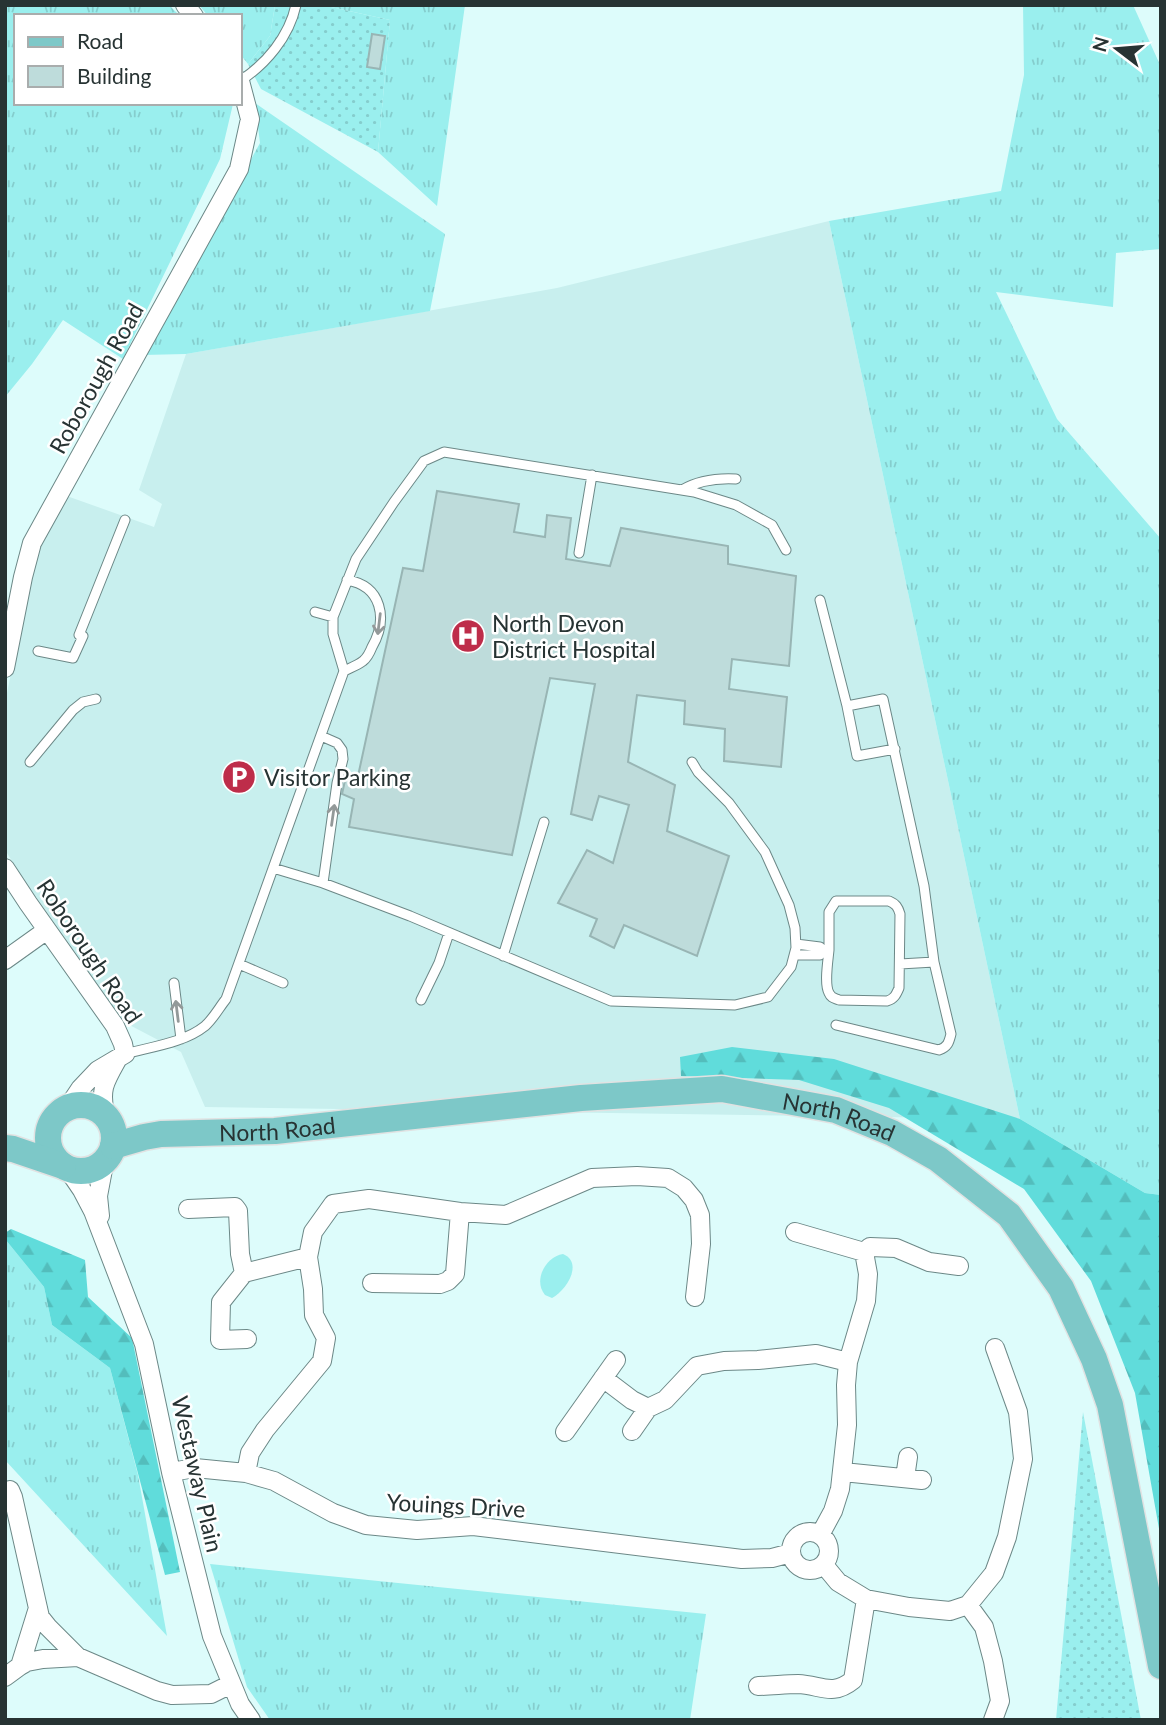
<svg xmlns="http://www.w3.org/2000/svg" width="1166" height="1725" viewBox="0 0 1166 1725" font-family="Lato,sans-serif">
<style>
.built{fill:#c8efee}
.grass{fill:url(#grass-tufts)}
.forest{fill:url(#forest-firs)}
.park{fill:#9aefee}
.garden{fill:url(#garden-dots);fill-rule:evenodd}
.building{fill:#bedcdb;stroke:#98b5b4;stroke-width:2}
.lines{fill:none;stroke-linecap:round;stroke-linejoin:round}
.service-casing{stroke:#6c8887;stroke-width:11}
.minor-casing{stroke:#6c8887;stroke-width:20}
.primary-casing{stroke:#e1e2e2;stroke-width:29}
.service{stroke:#fff;stroke-width:9}
.minor{stroke:#fff;stroke-width:18}
.primary{stroke:#7dc8c8;stroke-width:26}
.oneway{stroke:#939999}
.labels{text-anchor:middle;dominant-baseline:central;stroke-width:5;stroke-linejoin:round;paint-order:stroke}
.street-label{font-size:23px;fill:#273333;stroke:#fff}
.poi-label{font-size:23px;fill:#273333;stroke:#fff;text-anchor:start}
</style>
<defs>
<pattern id="grass-tufts" width="24" height="20" patternUnits="userSpaceOnUse" patternTransform="scale(1.75)"><rect width="24" height="20" fill="#9aefee"/><path d="M3 7l-1-3M5 7V3M7 7l1-3M15 17l-1-3M17 17v-4M19 17l1-3" fill="none" stroke="#85cdcd"/></pattern>
<pattern id="forest-firs" width="22" height="20" patternUnits="userSpaceOnUse" patternTransform="scale(1.75)"><rect width="22" height="20" fill="#60dcdb"/><path d="M5 1l3.5 6h-7zM16 11l3.5 6h-7z" fill="#53bdbc"/></pattern>
<pattern id="garden-dots" width="8" height="8" patternUnits="userSpaceOnUse" patternTransform="scale(1.75)"><rect width="8" height="8" fill="#9aefee"/><path d="M2 2h.1M6 6h.1" fill="none" stroke="#85cdcd" stroke-width="1.8" stroke-linecap="round"/></pattern>
</defs>
<rect width="100%" height="100%" fill="#ddfcfb"/>
<!-- built -->
<path class="built" d="M829,221L1020,1119L205,1107L181,1052L120,1020L32,892L5,850V703L36,549L64,495L154,527L162,504L139,490L186,354L557,288Z"/>
<!-- grass -->
<path class="grass" d="M5,5H169L180,16H16V103L233,104L220,159L123,359L63,320L32,364L5,397Z
M199,5H275L270,36L248,64L240,54V16H208Z
M331,5H465L437,206L378,152L390,20L331,7Z
M1023,5H1133L1161,67V249L1116,253L1113,307L996,292L1057,419L1161,539V1195L1145,1193L1020,1119L829,221L1001,191L1024,75Z
M255,103L445,234L430,311L186,354L143,355L260,143Z
M5,1239L44,1287L52,1325L110,1368L138,1475L167,1636L5,1460Z
M210,1564L706,1614L690,1720H270L247,1687Z"/>
<!-- forest -->
<path class="forest" d="M732,1047L834,1059L1020,1119L1145,1193L1161,1195V1540L1135,1393L1091,1281L1024,1189L889,1108L799,1080L681,1076L680,1057Z
M11,1229L85,1260L88,1297L132,1338L180,1572L165,1575L110,1368L52,1325L44,1287L5,1239V1233Z"/>
<!-- park -->
<path class="park" d="M563,1254C584,1263 566,1291 552,1298L545,1295C533,1281 545,1257 563,1254Z"/>
<!-- garden -->
<path class="garden" d="M275,5H331V7L390,20L378,152L261,89L248,64L270,36ZM385,36L380,68L368,67Z
M1083,1412L1141,1720H1056Z"/>
<!-- building -->
<path class="building" d="M372,34L385,36L380,69L367,67Z
M437,491L519,504L514,532L545,537L547,515L571,518L566,559L610,566L621,528L728,546V564L796,576L789,666L732,659L729,689L787,697L781,767L724,761L725,729L684,724L685,701L637,695L628,762L675,785L667,831L729,856L697,956L624,925L614,948L590,936L597,919L558,903L587,850L613,863L629,805L599,796L592,820L571,814L595,684L550,678L512,855L349,827L354,799L342,794L346,776H358L403,568L423,571Z"/>
<g class="lines">
<!-- service casing -->
<g class="service-casing">
<path id="service" d="M240,81C266,64 289,37 296,5
M682,490C699,480 717,478 736,479
M579,553L592,475
M820,600L847,706
M315,612L333,617
M79,635L125,520
M38,651L73,658L83,636
M344,671C350,668 358,665 363,661C367,658 370,652 372,647C388,619 382,586 347,580
M321,736L337,743L342,750L343,759L337,783L323,883
M30,762L73,710L83,702L96,699
M273,868L323,883L410,916L611,1001L735,1005L768,997L791,967L796,948L795,928L789,905L765,852L729,803L698,772L692,762
M823,950H829V912L836,901H889C896,904 898,907 900,914L899,988C896,995 894,999 887,1001L839,1000C834,998 831,998 829,993C824,984 828,961 829,950
M795,955H820L823,950L820,947L796,944
M503,956L544,822
M239,964L283,983
M900,964L934,962
M174,983L181,1039
M421,1000L439,963L449,933
M836,1025L939,1050C948,1047 949,1042 951,1034L934,962L924,886L883,699L847,706L857,756L895,749
M125,1054C150,1047 184,1043 205,1026C213,1019 219,1008 226,999L344,671L333,634V617L356,559L394,502L424,461L444,452L694,492L736,505L772,525L786,550"/>
</g>
<!-- minor casing -->
<g class="minor-casing">
<path id="minor" d="M185,5L194,16
M5,668L23,577L32,543L239,169L250,119L240,81
M5,868L28,903L115,1026L123,1044L125,1054L98,1070L80,1089L68,1107
M5,960L47,930
M105,1115C100,1089 104,1083 117,1060
M67,1168L82,1190L93,1211L144,1344L171,1472L212,1636L240,1704L251,1720
M188,1209L235,1207L238,1211L240,1254L244,1273
M100,1216L98,1196L105,1159
M795,1232L864,1252L870,1247L896,1248L929,1262L959,1266
M372,1283L440,1284L448,1281L455,1274L460,1212
M247,1339L220,1340L221,1302L244,1273L308,1257
M603,1378L632,1400L648,1408
M632,1431L648,1408L665,1400L697,1366L724,1361L758,1360L816,1354L848,1362
M565,1432L616,1360
M171,1472L195,1468L246,1473L274,1481L333,1513L366,1525L417,1530L473,1526L742,1559L772,1558L791,1553
M843,1472L922,1480
M246,1473L250,1453L265,1430L322,1361L326,1338L314,1315L313,1289L308,1257L313,1232L333,1204L369,1199L460,1212L506,1215L592,1178L637,1176L668,1178L684,1188L694,1200L700,1215L701,1244L695,1297
M905,1478L908,1457
M10,1490L13,1497L40,1617L48,1627L78,1657
M791 1551a19 19 0 1 1 38 0a19 19 0 1 1-38 0Z
M820,1535L833,1511L840,1489L847,1425L846,1385L848,1362L866,1301L868,1274L864,1252
M824,1565L838,1582L866,1599L909,1607L950,1611L968,1605L994,1573L1007,1537L1023,1459L1018,1412L995,1348
M968,1605L984,1627L993,1661L1000,1701L993,1720
M20,1666L38,1608
M5,1677L20,1666L27,1662L43,1659L78,1657L157,1691L172,1695L211,1694L231,1684
M758,1686C771,1686 785,1684 798,1684C821,1685 832,1697 853,1680L866,1599"/>
</g>
<!-- primary casing -->
<g class="primary-casing">
<g id="primary">
<circle cx="81" cy="1138" r="33"/>
<path id="s1" d="M113,1146L144,1137L161,1134L275,1131L581,1098L722,1089L836,1110L892,1133L938,1159L1009,1215L1061,1288L1094,1359L1110,1405L1161,1666"/>
<path d="M5,1148L13,1149L63,1166"/>
</g>
</g>
<!-- service -->
<use href="#service" class="service"/>
<!-- minor -->
<use href="#minor" class="minor"/>
<!-- primary -->
<use href="#primary" class="primary"/>
</g>
<!-- one-way arrows -->
<defs><path id="oneway-shaft" d="M-6 0H5M1.5-3L5.5 0L1.5 3" fill="none" stroke-width="1.6" stroke-linecap="round" stroke-linejoin="round" transform="scale(1.75)"/></defs>
<g class="oneway">
<use href="#oneway-shaft" transform="translate(379 624) rotate(97)"/>
<use href="#oneway-shaft" transform="translate(333 815) rotate(-82)"/>
<use href="#oneway-shaft" transform="translate(177 1011) rotate(-97)"/>
</g>
<!-- icons -->
<defs>
<g id="hospital-disc" transform="scale(1.75)"><circle r="9.5" fill="#be2d4a" stroke="#fff"/><path d="M-5-5h3v3.5h4V-5h3V5h-3V1.5h-4V5h-3Z" fill="#fff"/></g>
<g id="parking-disc" transform="scale(1.75)"><circle r="9.5" fill="#be2d4a" stroke="#fff"/><path d="M-3.5-5.5H1a3.5 3.5 0 0 1 0 7H-1V5.5H-3.5ZM-1-3.4V-.6H.8a1.4 1.4 0 0 0 0-2.8Z" fill="#fff"/></g>
</defs>
<g fill-rule="evenodd">
<use href="#hospital-disc" x="468" y="636"/>
<use href="#parking-disc" x="239" y="777"/>
</g>
<g class="labels">
<!-- street labels -->
<g class="street-label">
<text transform="translate(96 378) rotate(-61)">Roborough Road</text>
<text transform="translate(90 951) rotate(56)">Roborough Road</text>
<text stroke="none"><textPath href="#s1" startOffset="733">North Road</textPath></text>
<text stroke="none"><textPath href="#s1" startOffset="166">North Road</textPath></text>
<text transform="translate(198 1474) rotate(77)">Westaway Plain</text>
<text transform="translate(456 1505) rotate(3)">Youings Drive</text>
</g>
<!-- poi labels -->
<g class="poi-label">
<text x="492" y="623">North Devon<tspan x="492" dy="26">District Hospital</tspan></text>
<text x="264" y="777">Visitor Parking</text>
</g>
</g>
<!-- border -->
<rect width="1166" height="1725" fill="none" stroke="#273333" stroke-width="14"/>
<!-- legend -->
<rect x="14" y="14" width="228" height="91" fill="#ffffff" stroke="#a9adad" stroke-width="2"/>
<rect x="28" y="37" width="35" height="10" fill="#7dc8c8" stroke="#a9adad" stroke-width="2"/>
<text x="77" y="49" font-size="21" fill="#273333">Road</text>
<rect x="28" y="66" width="35" height="21" fill="#bedcdb" stroke="#a9adad" stroke-width="2"/>
<text x="77" y="84" font-size="21" fill="#273333">Building</text>
<!-- north arrow -->
<g transform="translate(1117 49) rotate(286)" stroke="#ffffff" stroke-width="5" paint-order="stroke">
<path d="M0-5L12 26L0 18L-12 26Z" fill="#273333"/>
<text y="-10" font-size="19" font-weight="bold" text-anchor="middle" fill="#273333">N</text>
</g>
</svg>
